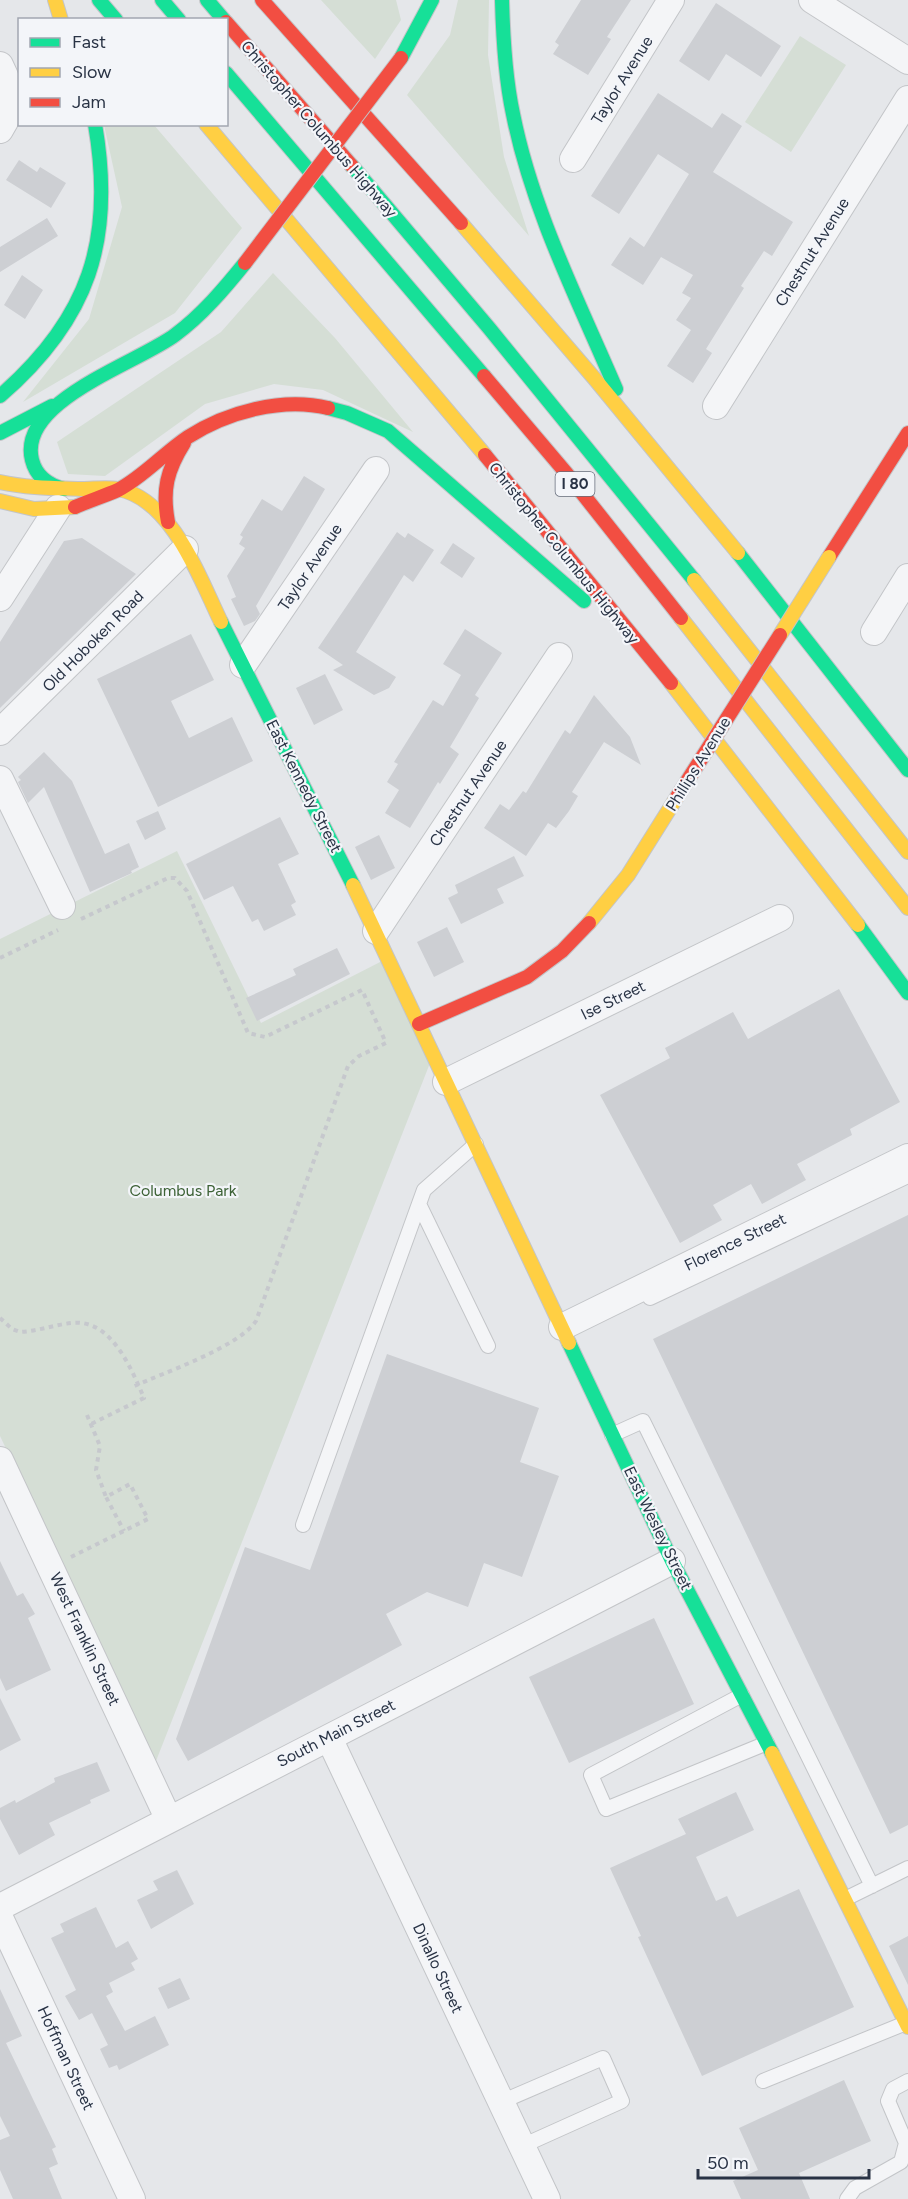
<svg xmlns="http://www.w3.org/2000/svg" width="908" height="2199" viewBox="0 0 908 2199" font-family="Figtree,sans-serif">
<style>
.green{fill:#d5ded5}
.building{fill:#cdcfd3}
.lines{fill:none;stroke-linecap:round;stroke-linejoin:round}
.lane-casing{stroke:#c3c5c8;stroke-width:16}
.street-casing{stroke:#c3c5c8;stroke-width:28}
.fast-casing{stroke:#c3c5c8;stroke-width:16}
.slow-casing{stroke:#c3c5c8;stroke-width:16}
.jam-casing{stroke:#c3c5c8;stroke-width:16}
.path{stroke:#c6c8cd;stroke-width:4;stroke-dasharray:4.5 4.5;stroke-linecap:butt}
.lane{stroke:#f4f5f7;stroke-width:14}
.street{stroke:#f4f5f7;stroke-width:26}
.fast{stroke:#16e098;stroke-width:14}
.slow{stroke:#ffcf43;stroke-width:14}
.jam{stroke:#f24e42;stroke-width:14}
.slow-bridge-casing{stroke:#c3c5c8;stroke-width:16;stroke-linecap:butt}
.jam-bridge-casing{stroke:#c3c5c8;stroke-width:16;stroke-linecap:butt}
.slow-bridge{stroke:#ffcf43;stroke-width:14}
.jam-bridge{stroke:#f24e42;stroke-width:14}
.labels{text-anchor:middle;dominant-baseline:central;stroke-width:4.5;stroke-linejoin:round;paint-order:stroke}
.shield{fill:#f3f5f9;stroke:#666d7b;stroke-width:1.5}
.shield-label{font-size:15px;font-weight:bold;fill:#293345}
.street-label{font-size:16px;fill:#293345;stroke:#f3f5f9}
.park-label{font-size:16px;fill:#3d6236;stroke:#f3f5f9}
</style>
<rect width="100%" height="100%" fill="#e5e7ea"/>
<!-- green -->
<path class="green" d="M321,0H396L401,20L375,59Z
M458,0H489L488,55L504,157L529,236L407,95L450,35Z
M800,36L846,65L791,152L745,122Z
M104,125H154L242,228L175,313L23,402L89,319L122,207Z
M273,273L335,338L413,432L323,390L274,384L205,404L105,476L68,474L57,442L221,332Z
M177,851L261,1023L384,960L432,1058L156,1761L0,1436V939Z"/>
<!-- building -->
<path class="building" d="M581,0H631L607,37L611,39L588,75L553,54L559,45L555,42Z
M716,3L781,46L761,77L726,54L709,81L679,61Z
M658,93L712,128L722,113L742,126L713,172L793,222L772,256L764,251L741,286L744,288L706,349L712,353L693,383L667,366L691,330L676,320L691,298L682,293L693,275L661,257L643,285L611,265L630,237L644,247L689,174L658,154L619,214L591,196Z
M19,160L37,172L40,167L66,183L51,208L6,180Z
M47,218L58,236L0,272V247Z
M22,275L43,290L25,319L4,305Z
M304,476L325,489L256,606L260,614L255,621L244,626L231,599L236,597L227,576L245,548L239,544L243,537L240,535L262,499L282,511Z
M397,532L405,538L408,533L434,550L413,582L404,575L356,652L396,677L389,688L374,695L333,670L343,665L318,648Z
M82,538L136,574L0,708V642L64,541Z
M453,543L475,558L462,578L440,563Z
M465,629L502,653L475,695L479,698L450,747L459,754L440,784L438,782L410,828L385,813L399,790L387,782L398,764L394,762L433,700L443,706L461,675L443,664Z
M191,634L214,680L171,701L189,738L232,717L253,761L158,807L97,679Z
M325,674L343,710L314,725L296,688Z
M594,695L630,737L641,765L604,742L572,792L578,796L569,811L556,828L548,823L526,856L484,828L500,804L509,810L523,791L526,793L565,730L570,734Z
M44,752L72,781L105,854L129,843L139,867L131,871L132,873L90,892L44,787L28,803L18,782L21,780L18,777Z
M158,811L166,829L145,840L136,821Z
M280,817L299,854L278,864L296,902L291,905L296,915L264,931L258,919L252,922L233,886L204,900L186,864Z
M379,835L395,868L371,880L355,847Z
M514,856L524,876L497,889L504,903L461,924L448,898L458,893L455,885Z
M447,927L464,962L434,977L417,942Z
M337,948L350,974L257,1021L246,998L296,975L293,969Z
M839,989L900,1102L850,1129L852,1135L797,1164L806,1180L762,1204L751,1184L713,1205L722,1220L680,1243L600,1095L670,1058L665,1048L733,1012L748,1039Z
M908,1215V1825L890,1834L653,1339Z
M387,1354L539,1408L520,1462L559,1476L522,1577L484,1563L468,1607L427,1592L386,1614L402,1645L188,1761L176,1739L245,1547L310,1570Z
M0,1561L17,1596L23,1593L35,1614L28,1618L51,1670L6,1691L0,1678Z
M654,1618L694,1704L569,1763L529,1677Z
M0,1698L21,1740L0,1751Z
M97,1762L110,1791L90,1800L91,1803L49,1823L55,1835L19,1855L0,1819V1808L15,1800L16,1803L55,1782L54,1778Z
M736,1792L754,1830L696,1857L716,1901L727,1896L737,1917L799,1889L854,2007L702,2076L638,1937L641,1936L610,1868L686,1834L678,1819Z
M177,1870L194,1904L151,1929L137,1900L158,1890L153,1881Z
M96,1907L116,1948L128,1941L138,1959L131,1963L135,1970L109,1983L113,1992L106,1996L125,2031L155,2016L169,2045L119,2070L117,2065L109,2068L100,2049L108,2045L92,2013L79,2020L65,1996L76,1990L51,1938L64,1932L60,1924Z
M908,1936V1985L889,1946Z
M180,1978L190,1999L168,2009L158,1988Z
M0,1989L22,2036L6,2043L56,2147L52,2149L58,2164L49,2168L62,2199H13L0,2170V2140L10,2136L0,2116Z
M844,2080L871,2141L799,2173L810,2199H741L733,2181L758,2170L739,2128Z"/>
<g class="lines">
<!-- lane casing -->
<g class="lane-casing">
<path id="lane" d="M419,1204L488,1346
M650,1298L908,1176
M612,1435L643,1421L872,1886
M303,1525L424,1190L476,1144
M742,1695L591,1775L606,1809L767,1743
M845,1899L908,1868
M763,2081L906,2023
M501,2102L603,2058L622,2101L522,2146
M847,2199L855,2188L901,2162L906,2143L888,2101L893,2089L908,2081"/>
</g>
<!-- street casing -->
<g class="street-casing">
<path id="street" d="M812,0L908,61
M0,65C13,91 16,105 0,130
M573,159L671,0
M716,406L908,99
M0,598L58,508
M874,632L908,577
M243,665L376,470
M0,732L185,549
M0,779L62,906
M376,931L559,656
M446,1082L780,918
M562,1327L908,1157
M0,1460L168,1818
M329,1738L547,2199
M0,1907L672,1561
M0,1918L132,2199"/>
</g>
<!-- fast casing -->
<g class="fast-casing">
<path id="fast" d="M99,0L116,20
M162,0L179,20
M207,0L224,20
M502,0C503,38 505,77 513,114C532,210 578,300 616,389
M401,58L432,0
M226,73L484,376
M352,166L489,328L694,580
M0,396C89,319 115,240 95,124
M328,408L347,413L388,431L584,601
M0,433L52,406
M64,489C48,485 36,476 32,460C17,401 138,363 175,335C202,315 224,289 245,263
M738,553L908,770
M221,622L353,885
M858,925L908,993
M569,1343L672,1561L772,1753"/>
</g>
<!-- slow casing -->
<g class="slow-casing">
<path id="slow" d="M55,0L61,20
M206,124L485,455
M461,223L594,378L738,553
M0,482C27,488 54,488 82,489C93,489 107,487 118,489C172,499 200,579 221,622
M0,501L34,509L75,507
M694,580L908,852
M681,618L908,908
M671,683L858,925
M353,885L569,1343
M589,923L628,875L677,797
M772,1753L908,2027"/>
</g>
<!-- jam casing -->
<g class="jam-casing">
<path id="jam" d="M262,0L461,223
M226,22L352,166
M484,376L567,474L681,618
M485,455L671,683
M75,507C89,501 104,496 118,490C143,477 164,453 188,437C227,412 282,397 328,408
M168,522C162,490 167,470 184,443
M829,557L908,433
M419,1024L527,977L562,951L589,923"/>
</g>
<!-- path -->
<path class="path" d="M81,919L168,878H175L187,891L248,1033L265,1037L362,990L386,1043L359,1056L348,1066L256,1321C239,1347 163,1373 132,1387
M0,958L58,930
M0,1318L12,1329L20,1332C38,1331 54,1325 71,1323C111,1318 131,1368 144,1398L91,1424
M87,1415L100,1446L96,1470L106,1497
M71,1557L148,1519L130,1484L106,1497L124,1531"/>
<!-- lane -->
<use href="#lane" class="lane"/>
<!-- street -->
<use href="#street" class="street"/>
<!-- fast -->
<use href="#fast" class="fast"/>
<!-- slow -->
<use href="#slow" class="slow"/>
<!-- jam -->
<use href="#jam" class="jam"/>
<!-- slow-bridge casing -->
<g class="slow-bridge-casing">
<path id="slow-bridge" d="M780,635L829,557"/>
</g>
<!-- jam-bridge casing -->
<g class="jam-bridge-casing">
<path id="jam-bridge" d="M245,263L401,58
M677,797L780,635"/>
</g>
<!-- slow-bridge -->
<use href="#slow-bridge" class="slow-bridge"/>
<!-- jam-bridge -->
<use href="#jam-bridge" class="jam-bridge"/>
</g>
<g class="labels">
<!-- shield labels -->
<rect class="shield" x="555.5" y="472" width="39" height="24" rx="4.5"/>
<g class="shield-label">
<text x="575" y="484">I 80</text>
</g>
<!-- street labels -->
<g class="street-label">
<text transform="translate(622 80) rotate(-58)">Taylor Avenue</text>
<text transform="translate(319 129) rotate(49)">Christopher Columbus Highway</text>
<text transform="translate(812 252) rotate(-58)">Chestnut Avenue</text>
<text transform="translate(564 553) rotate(51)">Christopher Columbus Highway</text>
<text transform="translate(310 567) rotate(-56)">Taylor Avenue</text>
<text transform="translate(93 641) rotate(-45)">Old Hoboken Road</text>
<text transform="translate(698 764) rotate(-58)">Phillips Avenue</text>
<text transform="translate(304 786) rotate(63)">East Kennedy Street</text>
<text transform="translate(468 793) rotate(-56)">Chestnut Avenue</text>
<text transform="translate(613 1000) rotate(-26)">Ise Street</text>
<text transform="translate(735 1242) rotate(-26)">Florence Street</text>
<text transform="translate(658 1528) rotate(64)">East Wesley Street</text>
<text transform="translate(85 1639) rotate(65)">West Franklin Street</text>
<text transform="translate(336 1733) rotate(-27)">South Main Street</text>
<text transform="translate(438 1968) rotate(65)">Dinallo Street</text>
<text transform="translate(66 2058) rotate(65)">Hoffman Street</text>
</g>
<!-- park labels -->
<g class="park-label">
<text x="183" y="1190">Columbus Park</text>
</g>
</g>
<!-- legend -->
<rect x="18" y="18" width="210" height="108" fill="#f3f5f9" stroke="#a2a7b1" stroke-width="1.5"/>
<rect x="30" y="38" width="30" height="9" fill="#16e098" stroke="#a2a7b1" stroke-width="1.5"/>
<text x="72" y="48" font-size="18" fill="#293345">Fast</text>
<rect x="30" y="68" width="30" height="9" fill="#ffcf43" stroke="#a2a7b1" stroke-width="1.5"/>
<text x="72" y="78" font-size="18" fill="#293345">Slow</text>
<rect x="30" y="98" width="30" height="9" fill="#f24e42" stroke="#a2a7b1" stroke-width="1.5"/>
<text x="72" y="108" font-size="18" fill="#293345">Jam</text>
<!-- scale -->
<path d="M698 2169v9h171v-9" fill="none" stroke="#293345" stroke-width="3"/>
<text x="707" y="2169" font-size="18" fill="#293345" stroke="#f3f5f9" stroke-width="4.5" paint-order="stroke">50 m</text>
</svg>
